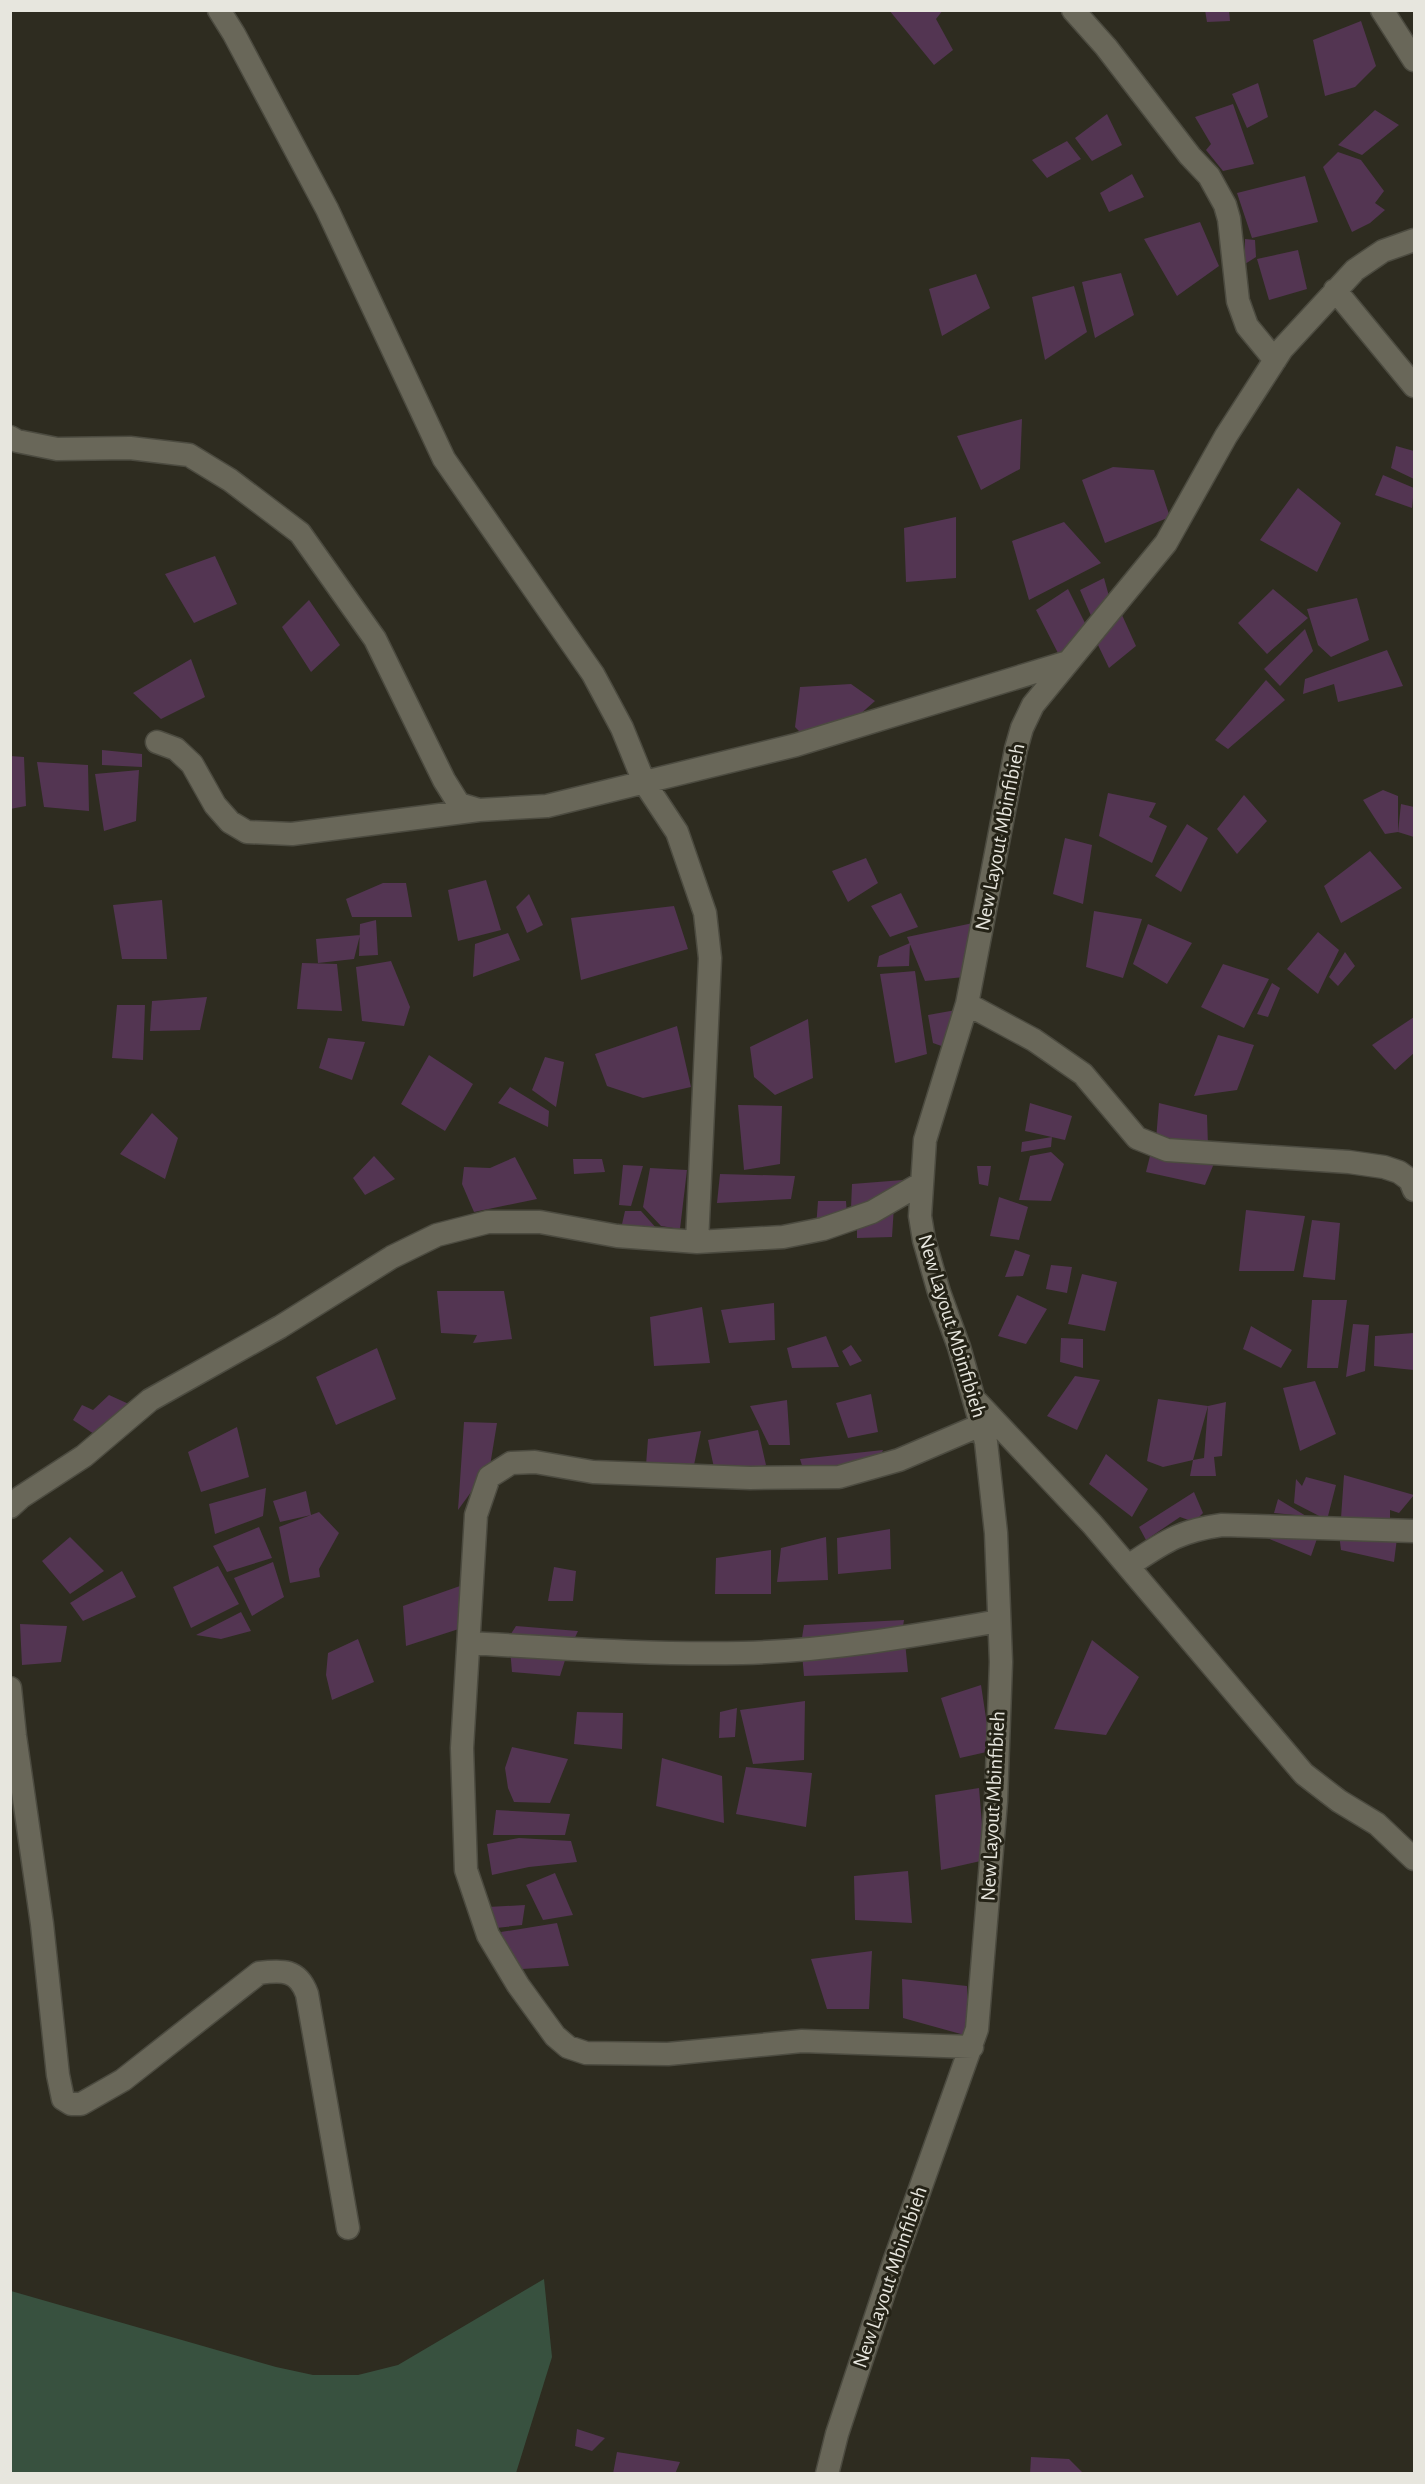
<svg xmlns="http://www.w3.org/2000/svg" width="1425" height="2484" viewBox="0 0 1425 2484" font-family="'Alegreya Sans',sans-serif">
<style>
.green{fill:#38513f}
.building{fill:#533552}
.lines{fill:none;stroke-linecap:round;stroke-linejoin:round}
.minor-casing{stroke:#4c4b40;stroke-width:25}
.minor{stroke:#696759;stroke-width:22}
.labels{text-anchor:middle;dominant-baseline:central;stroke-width:6;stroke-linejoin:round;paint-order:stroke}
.street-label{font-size:21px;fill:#e7e6de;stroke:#242216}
</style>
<rect width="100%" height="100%" fill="#2e2c20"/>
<!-- green -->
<path class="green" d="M544,2279L552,2357L516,2473H11V2291L276,2367L313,2375H358L398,2365Z"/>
<!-- building -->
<path class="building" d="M889,10H943L936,19L953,50L934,65Z
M1205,10H1229L1230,21L1207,22Z
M1361,21L1376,66L1355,87L1325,96L1313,40Z
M1258,83L1268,117L1247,128L1232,94Z
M1233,104L1254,164L1223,171L1206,150L1211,144L1195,117Z
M1375,110L1399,125L1362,155L1338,145Z
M1107,114L1122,145L1092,161L1075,138Z
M1067,141L1081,159L1047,178L1032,160Z
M1338,152L1361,160L1384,191L1375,203L1385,210L1370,223L1352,232L1323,167Z
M1132,174L1144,197L1109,212L1100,193Z
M1305,176L1318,222L1252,238L1237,193Z
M1200,222L1219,266L1177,296L1144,239Z
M1245,239L1255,240L1256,257L1245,264Z
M1298,250L1307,289L1269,300L1257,259Z
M1121,273L1134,315L1095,338L1082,282Z
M976,274L990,308L942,336L929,289Z
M1074,286L1087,332L1045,360L1032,297Z
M1022,419L1020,469L981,490L957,436Z
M1396,446L1414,451V479L1391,468Z
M1113,467L1154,470L1170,517L1105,543L1082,480Z
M1383,475L1414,488L1412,508L1375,495Z
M1298,488L1341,523L1317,572L1260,540Z
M956,517V578L906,582L904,528Z
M1064,522L1101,563L1029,600L1012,541Z
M215,556L237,604L194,623L165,574Z
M1104,578L1110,600L1092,618L1080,590Z
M1068,589L1085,623L1061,659L1036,610Z
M1273,589L1308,618L1267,654L1238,623Z
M1357,598L1369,640L1331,657L1318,645L1307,609Z
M309,600L340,645L311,672L282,627Z
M1122,615L1136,646L1109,668L1097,643Z
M1305,629L1313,651L1280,686L1264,669Z
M1387,650L1403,686L1338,702L1334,684L1303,694L1305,679Z
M191,659L205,697L161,719L133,693Z
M1266,680L1285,700L1228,749L1215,740Z
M851,684L875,701L857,717L805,737L795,727L800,687Z
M102,750L142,754V767L102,765Z
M10,756L24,757L26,806L10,809Z
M37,762L88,765L89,811L44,807Z
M139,770L136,821L104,831L95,774Z
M1383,790L1398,796V832L1385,834L1363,800Z
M1108,793L1156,803L1149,817L1167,826L1152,863L1099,836Z
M1244,795L1267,821L1237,854L1217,829Z
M1401,804L1414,807V837L1398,832Z
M1187,824L1208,838L1181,892L1155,876Z
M1065,838L1092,845L1083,904L1053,894Z
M1370,851L1402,888L1341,923L1324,886Z
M866,858L878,883L848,902L832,871Z
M486,880L501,930L458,941L448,890Z
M383,883H406L412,917H352L346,899Z
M901,893L918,927L890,937L871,906Z
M529,894L543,925L527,933L516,907Z
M162,900L167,959H122L113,905Z
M674,906L688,949L581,980L571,918Z
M1094,911L1142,919L1123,978L1086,967Z
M376,920L378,955L359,956L360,924Z
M973,923L964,977L925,981L907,937Z
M1148,924L1192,943L1167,984L1133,964Z
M1318,932L1339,950L1318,994L1287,969Z
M508,933L520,960L473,977L475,944Z
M360,935L354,959L318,963L316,939Z
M910,943L909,966L877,967L879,956Z
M1345,952L1355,966L1338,986L1329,977Z
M391,961L410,1007L404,1026L362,1021L356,967Z
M302,963L337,964L342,1011L297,1009Z
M1223,964L1269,979L1244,1028L1201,1007Z
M915,971L927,1054L895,1063L880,974Z
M1272,983L1280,988L1268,1017L1257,1014Z
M207,997L200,1030L150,1031L152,1001Z
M117,1005H145L143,1060L112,1058Z
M956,1010L947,1048L933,1043L928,1015Z
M1414,1017V1053L1395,1070L1372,1045Z
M808,1019L813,1078L775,1095L754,1077L750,1047Z
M677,1026L691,1087L643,1098L607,1086L595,1054Z
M1218,1035L1254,1045L1237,1090L1194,1096Z
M328,1038L365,1042L352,1080L319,1068Z
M429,1055L473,1084L445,1131L401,1104Z
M545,1057L564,1062L556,1107L532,1090Z
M510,1087L549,1111L548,1127L498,1103Z
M1030,1103L1072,1116L1065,1140L1025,1131Z
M1159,1103L1207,1115L1208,1146L1156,1140Z
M738,1105L782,1106L780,1164L744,1170Z
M152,1113L178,1138L165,1179L120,1154Z
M1052,1137L1051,1147L1021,1152L1022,1142Z
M1153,1144L1215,1161L1205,1185L1146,1172Z
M1051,1152L1064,1164L1051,1201L1019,1200L1030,1156Z
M374,1156L395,1179L365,1195L353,1178Z
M515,1157L537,1199L474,1212L462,1184L464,1167L490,1168Z
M573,1159H602L605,1172L574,1174Z
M623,1165L643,1166L631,1206L619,1205Z
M977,1166H991L988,1186L979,1184Z
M650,1168L687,1170L680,1229L661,1226L643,1207Z
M720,1174L795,1176L791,1199L717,1203Z
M903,1180L900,1190L873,1207L851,1208L852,1184Z
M999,1197L1028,1207L1019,1240L990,1236Z
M818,1201H846L847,1216L816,1228Z
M894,1206L892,1237L857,1238V1222Z
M1246,1210L1305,1216L1294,1271H1239Z
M625,1211H641L657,1229L620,1233Z
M1312,1220L1340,1223L1335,1280L1303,1277Z
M1015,1250L1030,1255L1023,1276L1005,1277Z
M1051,1265L1072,1267L1067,1293L1046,1289Z
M1082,1274L1117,1282L1105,1331L1068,1324Z
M437,1291H504L512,1339L473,1343L477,1335L441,1333Z
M1017,1295L1047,1309L1026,1344L998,1336Z
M1312,1300H1347L1338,1368H1307Z
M774,1303L775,1340L729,1343L721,1310Z
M702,1307L710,1363L654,1366L650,1317Z
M1353,1324L1369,1325L1365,1371L1346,1377Z
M1251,1326L1292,1350L1281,1368L1243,1349Z
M1414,1333V1370L1374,1366L1375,1336Z
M826,1336L839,1367L792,1368L787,1348Z
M1061,1338L1083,1339V1368L1060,1362Z
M851,1345L862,1361L850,1366L842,1351Z
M377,1348L396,1399L336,1425L316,1377Z
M1075,1376L1100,1380L1077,1430L1047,1416Z
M1315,1381L1336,1434L1300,1451L1283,1388Z
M871,1394L878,1432L848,1438L836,1403Z
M109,1395L131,1405L100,1438L73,1420L82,1405L93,1410Z
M1158,1399L1208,1406L1226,1402L1222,1456L1214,1457L1216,1476H1190L1193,1460L1204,1458L1208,1406L1193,1460L1163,1467L1147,1461Z
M787,1400L790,1445H769L750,1406Z
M464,1422L497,1423L490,1466L458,1510Z
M237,1427L249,1477L201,1492L188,1452Z
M758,1430L766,1465L716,1477L708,1440Z
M701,1431L694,1465H646L648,1439Z
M883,1450L879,1459L804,1472L800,1459Z
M1106,1454L1148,1489L1132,1517L1089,1484Z
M1344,1475L1414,1495L1399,1513L1390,1510V1530L1341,1518Z
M1306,1477L1336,1485L1327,1520L1294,1503L1296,1479L1302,1486Z
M266,1488L263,1516L215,1534L209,1504Z
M306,1491L311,1515L280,1522L273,1501Z
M1194,1492L1203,1513L1194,1522L1180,1517L1146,1540L1139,1527Z
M1278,1499L1306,1516L1274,1513Z
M319,1512L339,1533L319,1569L320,1577L290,1583L279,1527Z
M259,1527L272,1558L227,1572L213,1546Z
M890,1529L891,1569L838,1574L837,1538Z
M1319,1533L1311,1556L1267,1538Z
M1339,1534L1397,1538L1394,1562L1341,1550Z
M70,1537L104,1571L70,1594L42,1561Z
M826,1537L828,1580L777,1582L781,1548Z
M771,1550V1594H715L716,1558Z
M273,1562L284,1597L252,1616L234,1578Z
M218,1566L239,1604L191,1628L173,1587Z
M554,1567L576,1571L573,1601H548Z
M122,1571L136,1597L83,1621L70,1603Z
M460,1586L465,1627L406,1646L403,1606Z
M241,1612L251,1631L221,1639L196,1635Z
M904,1620L902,1633L801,1644L804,1625Z
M20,1624L67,1626L61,1662L22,1665Z
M516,1626L578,1631L572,1644L507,1640Z
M358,1639L374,1682L332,1700L326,1675L328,1653Z
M1092,1640L1139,1677L1106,1735L1054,1729Z
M905,1642L908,1672L804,1676L802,1654Z
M510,1649L567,1654L560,1676L512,1672Z
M981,1685L991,1751L960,1758L941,1698Z
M805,1701L804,1760L753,1764L740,1710Z
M737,1708L735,1737L719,1738L720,1712Z
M577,1712L623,1713L622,1749L574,1744Z
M512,1747L568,1759L550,1803L514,1802L508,1788L505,1768Z
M662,1758L722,1776L724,1823L656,1806Z
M746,1767L812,1773L806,1827L736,1814Z
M979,1788L985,1860L941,1870L935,1795Z
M496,1810L570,1814L565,1835H493Z
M519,1838L571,1841L577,1862L529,1867L492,1875L487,1844Z
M908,1871L912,1923L855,1920L854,1876Z
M555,1873L573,1915L543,1920L526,1885Z
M525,1905L522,1925L496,1928L488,1907Z
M557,1923L569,1966L522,1969L509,1955L501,1932Z
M872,1951L869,2009H827L811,1959Z
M902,1979L967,1986L968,2036L903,2018Z
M577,2429L605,2438L592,2451L575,2446Z
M617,2452L680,2462L675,2474H613Z
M1031,2457L1069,2459L1084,2474H1030Z"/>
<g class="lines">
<!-- minor casing -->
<g class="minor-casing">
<path id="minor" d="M219,10L234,34L327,209L444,459L593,674L622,728L644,782L677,832L705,913L710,958L697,1242
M1073,10L1106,47L1190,156L1209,176L1225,205L1229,219L1238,301L1247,326L1275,360
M1382,10L1414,60
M1335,290L1414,386
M10,437L17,441L57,449L130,448L189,455L230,480L300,533L375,639L444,780L459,804L479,810
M157,742L176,749L192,764L215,805L230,822L247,832L292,834L479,810L547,806L796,745L1068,662
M967,1004L1034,1040L1083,1074L1137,1138L1167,1150L1349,1162L1384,1167L1399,1172L1410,1180L1414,1190
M977,1402L1092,1524L1304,1774L1339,1801L1377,1824L1414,1859
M10,1507L21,1497L84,1456L150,1400L280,1327L392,1257L437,1235L488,1222H540L617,1236L697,1242L783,1237L823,1229L872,1212L922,1183
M1128,1566C1163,1543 1178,1531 1222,1525L1414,1531
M469,1643C559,1648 651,1655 742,1653C828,1651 914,1636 999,1621
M10,1688L15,1736L42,1924L58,2075L63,2099L71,2104H81L123,2080L259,1973C282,1970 298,1969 307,1994L348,2228
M972,2047L802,2041L668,2054L586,2053L568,2047L555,2036L518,1985L488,1935L466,1870L462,1748L476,1515L489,1477L511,1463L535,1462L593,1472L750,1478L839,1477L899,1460L981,1425
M827,2474L837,2434L894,2262L977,2029L996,1801L1001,1662L996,1533L986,1442L959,1347L939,1292L924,1240L920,1216L925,1140L967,1004L1016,749L1022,728L1033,705L1166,543L1226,436L1282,349L1355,270L1383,251L1414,240"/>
</g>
<!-- minor -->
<use href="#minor" class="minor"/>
</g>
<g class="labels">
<!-- street labels -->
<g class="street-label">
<text transform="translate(1000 837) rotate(-79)">New Layout Mbinfibieh</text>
<text transform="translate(952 1326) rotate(73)">New Layout Mbinfibieh</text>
<text transform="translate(993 1806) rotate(-87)">New Layout Mbinfibieh</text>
<text transform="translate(890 2277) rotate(-71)">New Layout Mbinfibieh</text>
</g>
</g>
<!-- border -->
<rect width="1425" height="2484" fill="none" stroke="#e7e6de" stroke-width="24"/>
</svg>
